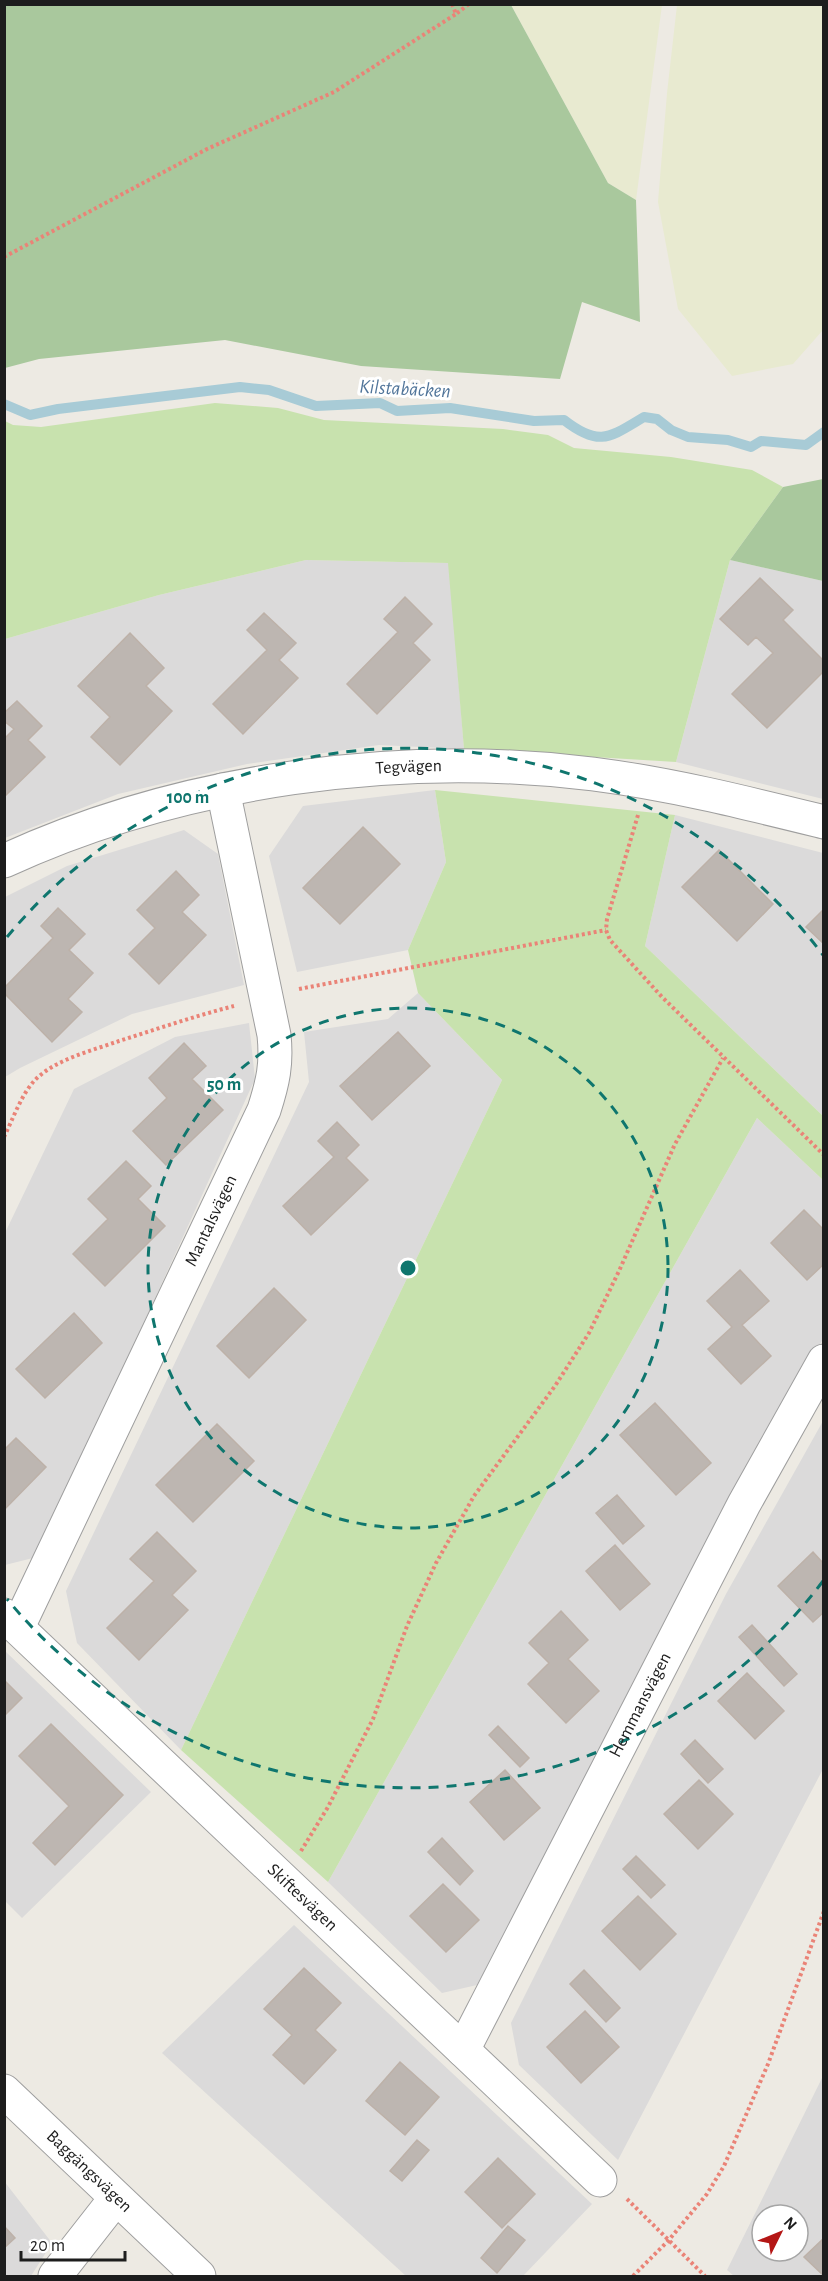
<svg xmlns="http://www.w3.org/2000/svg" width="828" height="2281" viewBox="0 0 828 2281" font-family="'Alegreya Sans',sans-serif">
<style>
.residential{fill:#dbdada;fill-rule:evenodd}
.farmland{fill:#e8ead0}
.grass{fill:#c8e2ae}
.forest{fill:#a9c89d}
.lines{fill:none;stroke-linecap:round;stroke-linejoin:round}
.stream{stroke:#a8cbd6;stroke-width:10}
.building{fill:#bdb6b1;stroke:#bdb1a8;stroke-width:1.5}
.minor-casing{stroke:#9e9e9e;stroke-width:35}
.tertiary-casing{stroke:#9e9e9e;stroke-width:35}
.path{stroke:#ea8377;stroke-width:4;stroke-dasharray:3 3;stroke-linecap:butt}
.minor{stroke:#fff;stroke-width:33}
.tertiary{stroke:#fff;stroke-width:33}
.ring{fill:none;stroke:#0f766e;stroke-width:3;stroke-dasharray:10 8}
.labels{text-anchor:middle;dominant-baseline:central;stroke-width:6;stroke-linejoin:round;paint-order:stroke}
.street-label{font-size:18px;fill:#1d1d1d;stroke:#fff}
.water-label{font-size:20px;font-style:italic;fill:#51759a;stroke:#fff}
.centre{fill:#0f766e;stroke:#fff;stroke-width:3}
.ring-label{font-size:18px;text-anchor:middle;font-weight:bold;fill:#0f766e;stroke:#fff;stroke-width:6;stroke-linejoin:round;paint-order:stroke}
</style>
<rect width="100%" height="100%" fill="#edeae3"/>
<!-- residential -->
<path class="residential" d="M306,560L449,563L464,749L379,745L247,764L118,794L5,838V639L159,595Z
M730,560L823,581V799L676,762Z
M435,790L446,862L408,950L297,972L269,856L303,806Z
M675,815L823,853V1116L645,946Z
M184,830L218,854L244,985L132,1014L20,1068L5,1077V897L67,866Z
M418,993L502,1080L181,1750L77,1643L66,1591L309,1082L304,1032L388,1019Z
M249,1023L255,1079L37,1557L5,1565L4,1235L74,1089L175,1037Z
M757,1118L823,1180V1339L477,1985L442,1993L328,1882Z
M823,1421V1769L618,2160L519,2065L511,2023L726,1594Z
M4,1650L151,1792L22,1918L5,1901Z
M294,1925L592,2204L523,2276H406L162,2053Z
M823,2076V2276H734L727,2270ZM762,2215H798V2251H762Z
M4,2181L52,2243L31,2276H5Z"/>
<!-- farmland -->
<path class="farmland" d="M511,5H662L636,200L608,183Z
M677,5H823V330L793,364L732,376L678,309L658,202L667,93Z"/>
<!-- grass -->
<path class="grass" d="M215,403L278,408L324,420L503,429L548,435L574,448L671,457L752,470L783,487L730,560L676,762L464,749L448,563L306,560L159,595L5,639V421L13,425L41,427Z
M435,790L675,815L645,946L823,1116V1180L757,1118L328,1882L181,1750L502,1080L418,993L408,950L446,862Z"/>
<!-- forest -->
<path class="forest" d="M5,4L511,5L608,183L636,200L640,322L582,302L560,379L361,366L225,340L39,359L5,368Z
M823,479V581L730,560L783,487Z"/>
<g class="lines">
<!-- stream -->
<path class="stream" d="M4,404L30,415L58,409L240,387L269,390L316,406L380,403L397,411L450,408L534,421L564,420C600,448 610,437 644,417L657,419L671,430L688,437L728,440L751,447L761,441L806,445L824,432"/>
</g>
<!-- building -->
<path class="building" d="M760,578L793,610L783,620L824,661V671L767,728L732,694L773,653L756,637L748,645L720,619Z
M405,597L432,624L413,643L430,660L377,714L347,684L398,632L384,619Z
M264,613L296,643L279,660L298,678L243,734L213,704L267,650L247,630Z
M130,633L164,668L146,686L172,711L120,765L91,737L110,717L78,686Z
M17,701L42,726L28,740L45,757L4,797V739L14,729L4,721V713Z
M363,827L400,864L340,924L303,888Z
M719,850L773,904L737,941L682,887Z
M176,871L199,895L182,912L206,935L159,984L129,954L155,928L137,910Z
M58,908L85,934L69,950L93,973L68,999L82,1012L52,1042L4,993V988L53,938L41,926Z
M824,909V944L806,927Z
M398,1032L430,1066L372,1120L340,1086Z
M184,1043L206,1066L192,1079L223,1110L166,1165L133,1131L167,1098L149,1078Z
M337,1122L359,1145L346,1158L368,1180L311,1235L283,1206L334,1157L318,1141Z
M126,1161L151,1186L138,1199L165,1226L105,1286L73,1254L108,1219L88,1199Z
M804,1210L824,1230V1264L807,1280L771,1243Z
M740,1270L769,1301L742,1325L771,1356L741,1384L708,1349L732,1327L707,1301Z
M274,1288L306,1320L249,1378L217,1346Z
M74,1313L102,1343L45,1398L16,1369Z
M655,1403L711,1463L676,1495L620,1435Z
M217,1424L254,1461L193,1522L156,1485Z
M16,1438L46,1467L4,1510V1450Z
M617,1495L644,1526L623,1544L596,1513Z
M157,1532L196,1571L172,1595L188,1610L139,1660L107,1628L154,1581L130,1559Z
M615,1545L650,1584L620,1610L586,1571Z
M813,1552L824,1564V1612L813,1622L778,1586Z
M561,1611L588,1640L568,1659L599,1691L566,1723L528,1684L549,1663L529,1643Z
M752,1625L797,1674L784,1686L739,1637Z
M747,1673L784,1711L755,1739L718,1701Z
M4,1680L22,1698L4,1716Z
M51,1724L123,1795L55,1865L33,1843L69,1806L19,1756Z
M498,1726L529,1758L520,1767L489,1735Z
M695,1740L723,1769L708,1783L681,1754Z
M505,1770L540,1808L504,1840L470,1802Z
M699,1780L733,1814L698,1849L664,1814Z
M442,1838L473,1871L460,1885L428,1852Z
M636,1856L665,1885L651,1898L623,1869Z
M443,1884L479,1920L446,1952L410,1916Z
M638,1896L676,1934L640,1970L602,1931Z
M304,1968L341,2003L315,2030L336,2050L304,2084L273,2055L292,2035L264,2009Z
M584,1970L620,2008L606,2022L570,1984Z
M585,2011L619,2047L581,2083L547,2047Z
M400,2062L439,2097L405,2135L366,2101Z
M417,2140L429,2150L402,2181L390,2171Z
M498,2158L535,2194L502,2228L465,2192Z
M4,2226L15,2238L4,2248Z
M508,2226L525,2240L497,2273L481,2258Z
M824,2238V2276L804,2257Z"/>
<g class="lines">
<!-- minor casing -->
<g class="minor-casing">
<g id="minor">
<path id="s1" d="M4,861C182,779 400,750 593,774C671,784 747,803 824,822"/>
<path id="s2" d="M4,1615L600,2180"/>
<path id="s3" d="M18,1627L264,1110C273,1082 277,1064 274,1035L223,790"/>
<path id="s4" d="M463,2050L744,1504L824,1361"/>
<path d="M55,2276L116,2198"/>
</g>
</g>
<!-- tertiary casing -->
<g class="tertiary-casing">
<g id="tertiary">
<path id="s5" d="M4,2091L199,2276"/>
</g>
</g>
<!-- path -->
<path class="path" d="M452,4L456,14L469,4
M4,257L207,149L334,92L456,14
M638,815L607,919L606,930L610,940L662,997L824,1155
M299,989L606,930
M4,1137C13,1119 21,1095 35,1080C56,1059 91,1051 119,1041C157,1029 195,1016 234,1006
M301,1851L328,1807L373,1719L407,1626L436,1563L474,1496L555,1386L589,1333L619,1271L675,1144L723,1058
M627,2199L705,2276
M633,2276L668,2241L707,2194L724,2166L768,2064L824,1911"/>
<!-- minor -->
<use href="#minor" class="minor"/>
<!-- tertiary -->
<use href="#tertiary" class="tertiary"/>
</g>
<!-- distance rings -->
<g class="ring">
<circle cx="408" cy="1268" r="260"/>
<path d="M823 1581A520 520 0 0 1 7 1599M7 937A520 520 0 0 1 823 955"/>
</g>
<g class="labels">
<!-- street labels -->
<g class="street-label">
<text stroke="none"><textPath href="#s1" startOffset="418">Tegvägen</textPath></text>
<text stroke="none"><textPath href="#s3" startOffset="450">Mantalsvägen</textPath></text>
<text stroke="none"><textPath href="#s4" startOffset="388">Hemmansvägen</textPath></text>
<text stroke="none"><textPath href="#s2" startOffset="411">Skiftesvägen</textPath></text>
<text stroke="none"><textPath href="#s5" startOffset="117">Baggängsvägen</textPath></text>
</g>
<!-- water labels -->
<g class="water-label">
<text transform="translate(405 389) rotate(3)">Kilstabäcken</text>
</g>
</g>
<circle cx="408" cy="1268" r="9" class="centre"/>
<g class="ring-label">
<text x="188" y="803">100 m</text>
<text x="224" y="1090">50 m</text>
</g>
<!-- border -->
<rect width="828" height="2281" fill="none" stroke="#1d1d1d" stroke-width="12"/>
<!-- north arrow -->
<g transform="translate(780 2233) rotate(47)"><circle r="28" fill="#ffffff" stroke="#a5a5a5" stroke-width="1.5"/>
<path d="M0-4.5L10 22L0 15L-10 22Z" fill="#b41615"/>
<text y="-9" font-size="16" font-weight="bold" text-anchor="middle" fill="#1d1d1d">N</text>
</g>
<!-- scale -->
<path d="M21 2251v9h104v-9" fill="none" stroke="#1d1d1d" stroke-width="3"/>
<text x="30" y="2251" font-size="18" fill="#1d1d1d" stroke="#ffffff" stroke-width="4.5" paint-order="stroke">20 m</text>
</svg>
